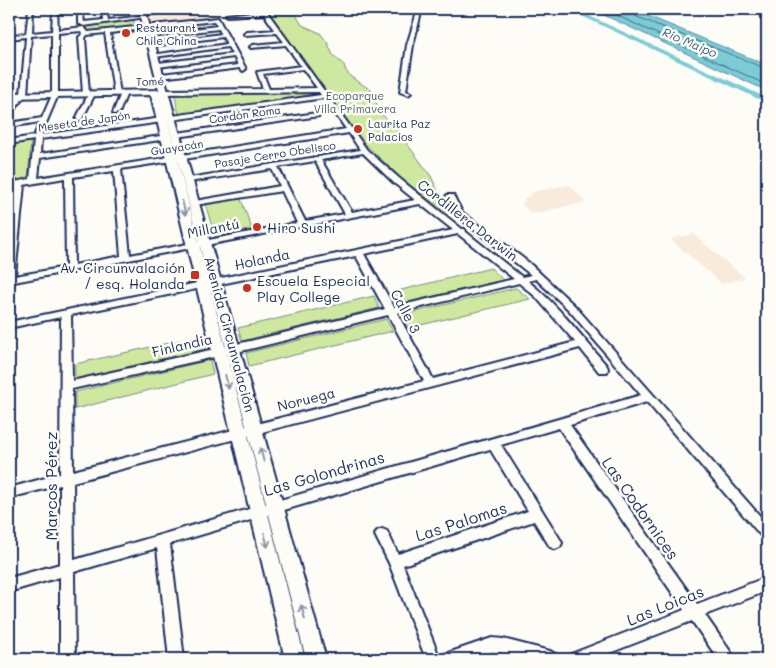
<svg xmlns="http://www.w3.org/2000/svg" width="776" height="668" viewBox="0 0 776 668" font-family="Mali,sans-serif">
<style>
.built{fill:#f9ebdc}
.green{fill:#cee89f;stroke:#748c7e}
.water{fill:#7bcbd5;stroke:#558da5}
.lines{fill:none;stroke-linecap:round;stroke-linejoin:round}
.shore{stroke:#416d8e;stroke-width:1}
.canal{fill:#7bcbd5;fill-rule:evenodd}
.street-casing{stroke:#1b2f5e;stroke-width:4}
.secondary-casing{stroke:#1b2f5e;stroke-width:4}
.street{fill:#fdfcf7;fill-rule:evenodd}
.secondary{fill:#fdfcf7;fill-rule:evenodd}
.oneway{stroke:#8c96aa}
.poi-dot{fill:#c8321e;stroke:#fdfcf7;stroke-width:2}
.labels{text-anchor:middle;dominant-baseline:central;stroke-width:5;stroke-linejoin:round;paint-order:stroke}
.far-poi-label{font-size:11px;fill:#1b2f5e;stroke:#fdfcf7;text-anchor:start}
.far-street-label{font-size:11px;fill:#1b2f5e;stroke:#fdfcf7}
.far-park-label{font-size:11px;fill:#485d6e;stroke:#fdfcf7}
.far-water-label{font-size:12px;font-style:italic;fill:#385e82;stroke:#fdfcf7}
.street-label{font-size:14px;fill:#1b2f5e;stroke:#fdfcf7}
.poi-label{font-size:14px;fill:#1b2f5e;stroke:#fdfcf7;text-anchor:start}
.near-street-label{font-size:16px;fill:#1b2f5e;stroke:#fdfcf7}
</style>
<rect width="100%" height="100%" fill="#fdfcf7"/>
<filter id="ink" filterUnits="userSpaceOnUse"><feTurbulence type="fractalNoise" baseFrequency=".02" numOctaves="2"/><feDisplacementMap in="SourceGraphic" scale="10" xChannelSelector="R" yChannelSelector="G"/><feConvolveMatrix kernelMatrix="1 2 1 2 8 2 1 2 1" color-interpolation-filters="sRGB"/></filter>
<g filter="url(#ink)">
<!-- built -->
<path class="built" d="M203,9H212L216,18L151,25L149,15Z
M569,185L586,202L531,214L522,204L525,198L531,195V192Z
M693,234L745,278L722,284L670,239Z"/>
<!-- green -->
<path class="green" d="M267,9H295L296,15L302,25L320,33L327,42L333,55L344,65L346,71L351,77L371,90L380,112L396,129L431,176L448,214L401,178L362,141Z
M133,19L136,28L88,33L86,25Z
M318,90L322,95L179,115L174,93Z
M31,141L28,180L9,183V144Z
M240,197L252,229L215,237L205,203Z
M491,268L503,280L395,305L389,293Z
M516,288L530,299L408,328L401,315Z
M374,296L379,308L242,341L238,328Z
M386,319L393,331L249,366L246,353Z
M204,335L206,349L75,379V364Z
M210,360L213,374L75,409V392Z"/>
<!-- water -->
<path class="water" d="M591,9H631L767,65V91Z"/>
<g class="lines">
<!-- shore -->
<path class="shore" d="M603,9L767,85
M631,9L635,16L767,69"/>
<!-- canal -->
<path class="canal" d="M291,9H303L300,11Z
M567,9H574L767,98V103Z"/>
<!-- street casing -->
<g class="street-casing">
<path id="street" d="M29,9H33L32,33L52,31L53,9H57L58,30L84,27L88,32L218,18L246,69L243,71L240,68L161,78L158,76L161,74L238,65L234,57L158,67L155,65L158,63L232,54L228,47L155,57L152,55L227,44L223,37L152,46L149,44L221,34L219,29L149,37L146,35L217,26L214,21L110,33L120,93L117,95L114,93L105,33L87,35L85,38L89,94L92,92L95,94L82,119L79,121L76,119L88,95L86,96L83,94L79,37L83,34L82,31L58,33V95L41,135L162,118L165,120L162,122L41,139L40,154L167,135L170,137L167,139L40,158L38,178L346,129L324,98L172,120L169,118L172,116L321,95L319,92L165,94L162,92L165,90L263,89L257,72L301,66L286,45L251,48L250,47L253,45L284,42L277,33L245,35L244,34L247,32L275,30L264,14L228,16L226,15L262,11L261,9H265L367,150L400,179L462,229H465L466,232L522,277L531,275L456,215L446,197L447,195H453L462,212L528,262L575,306L767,524V539L762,537L647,402L570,425L697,604L767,577V591L705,615L732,654L734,659H718L692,621L594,659H569L571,654L684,610L559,428L501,445L560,539L562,543L560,547L555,549L550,547L534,521L403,565L440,659H426L389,563L375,535L377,531L382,529L387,531L398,554L528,511L490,449L170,544L184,659H169L157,548L74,572L75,659H60V577L9,592V578L60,564V485L9,498V488L60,474L61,317L9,328V322L453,230L420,204L9,283V250L16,186L9,187V183L30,179L34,140L9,144V140L34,136L40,122L9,127V123L42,118L52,95V34L31,36L27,95L24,97L11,114L9,115V109L19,95L21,94L26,37L9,39V35L26,34ZM303,69L317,88L269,89L263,74ZM349,133L360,150L189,178L185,180L189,182L272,169L280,186L195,201L191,203L195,205L282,191L297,223L130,255L121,169ZM363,153L394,183L415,200L352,212L321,160ZM315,161L345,214L305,221L278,167ZM114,171L121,256L74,265L73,177ZM65,178L66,267L15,276L24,185ZM458,234L514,279L394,307L364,254ZM356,256L385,309L250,341L72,381L71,315ZM536,279L569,310L641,395L74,560L73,482L580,348L599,372H607L608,369L607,366C582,337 558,305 528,281ZM519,283L535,296L575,342L433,379L397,313ZM388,315L424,381L73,471L72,389L250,349Z
M78,9H82L84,22L103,20L102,9H106L108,20L144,16L146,17L84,26L78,23Z
M177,9H190L143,15L141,14Z
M418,9H422L413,45L406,91L411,93L408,95L400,92L407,45Z
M124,91L127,93L119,113L114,114L113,113L121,93Z
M317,113L320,115L319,116L177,137L174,135L177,133Z
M492,638L503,639L550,651L555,654L558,659H524L503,653L492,652L472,659H443L445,654Z"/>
</g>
<!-- secondary casing -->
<g class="secondary-casing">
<path id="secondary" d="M139,9H145L326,659H306L161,95L305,659H285L151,95L9,98V93L159,90Z"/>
</g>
<!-- street -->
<use href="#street" class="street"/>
<!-- secondary -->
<use href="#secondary" class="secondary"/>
</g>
<!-- one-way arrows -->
<defs><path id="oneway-shaft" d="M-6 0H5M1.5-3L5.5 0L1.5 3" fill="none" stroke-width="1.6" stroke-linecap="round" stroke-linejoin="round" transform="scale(1.25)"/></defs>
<g class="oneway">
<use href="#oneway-shaft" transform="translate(184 208) rotate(76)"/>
<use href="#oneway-shaft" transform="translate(227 382) rotate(76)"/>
<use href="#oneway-shaft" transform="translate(262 455) rotate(-105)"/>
<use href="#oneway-shaft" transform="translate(266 540) rotate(76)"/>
<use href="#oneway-shaft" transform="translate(303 612) rotate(-105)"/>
</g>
</g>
<!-- markers -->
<g class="poi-dot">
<circle cx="126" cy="33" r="5"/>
<circle cx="358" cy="129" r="5"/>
<circle cx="257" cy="227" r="5"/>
<rect x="190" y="270" width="10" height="10" rx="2.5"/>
<circle cx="247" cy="288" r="5"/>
</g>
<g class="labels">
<!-- far-poi labels -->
<g class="far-poi-label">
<text x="136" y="27">Restaurant<tspan x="136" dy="13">Chile China</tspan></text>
<text x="368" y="123">Laurita Paz<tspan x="368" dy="13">Palacios</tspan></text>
</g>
<!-- far-street labels -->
<g class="far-street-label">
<text transform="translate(150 81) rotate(-1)">Tomé</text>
<text transform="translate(245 114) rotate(-8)">Cordón Roma</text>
<text transform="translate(84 121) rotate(-8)">Meseta de Japón</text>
<text transform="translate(177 147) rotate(-9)">Guayacán</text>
<text transform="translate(275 154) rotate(-9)">Pasaje Cerro Obelisco</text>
</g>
<!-- far-park labels -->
<g class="far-park-label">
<text x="355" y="95">Ecoparque<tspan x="355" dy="13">Villa Primavera</tspan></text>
</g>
<!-- far-water labels -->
<g class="far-water-label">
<text transform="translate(690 42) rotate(23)">Río Maipo</text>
</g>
<!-- street labels -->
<g class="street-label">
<text transform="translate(468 220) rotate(38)">Cordillera Darwin</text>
<text transform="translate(213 228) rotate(-11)">Millantú</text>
<text transform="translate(262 259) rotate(-12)">Holanda</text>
<text transform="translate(406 311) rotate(62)">Calle 3</text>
<text transform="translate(230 334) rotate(75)">Avenida Circunvalación</text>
<text transform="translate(182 345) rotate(-13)">Finlandia</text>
<text transform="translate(306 399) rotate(-14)">Noruega</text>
</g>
<!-- poi labels -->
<g class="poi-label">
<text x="267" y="227">Hiro Sushi</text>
<text x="185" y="267" text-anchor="end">Av. Circunvalación<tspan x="185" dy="16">/ esq. Holanda</tspan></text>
<text x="257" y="280">Escuela Especial<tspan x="257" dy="16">Play College</tspan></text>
</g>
<!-- near-street labels -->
<g class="near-street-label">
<text transform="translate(324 473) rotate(-16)">Las Golondrinas</text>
<text transform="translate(50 486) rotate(-90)">Marcos Pérez</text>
<text transform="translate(641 508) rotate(55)">Las Codornices</text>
<text transform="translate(461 521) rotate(-18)">Las Palomas</text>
<text transform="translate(665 605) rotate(-22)">Las Loicas</text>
</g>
</g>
<!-- margin -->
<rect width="776" height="668" fill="none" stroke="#fdfcf7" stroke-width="30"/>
<rect x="15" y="15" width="746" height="638" fill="none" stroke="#1b2f5e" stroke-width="2" filter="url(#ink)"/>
</svg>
